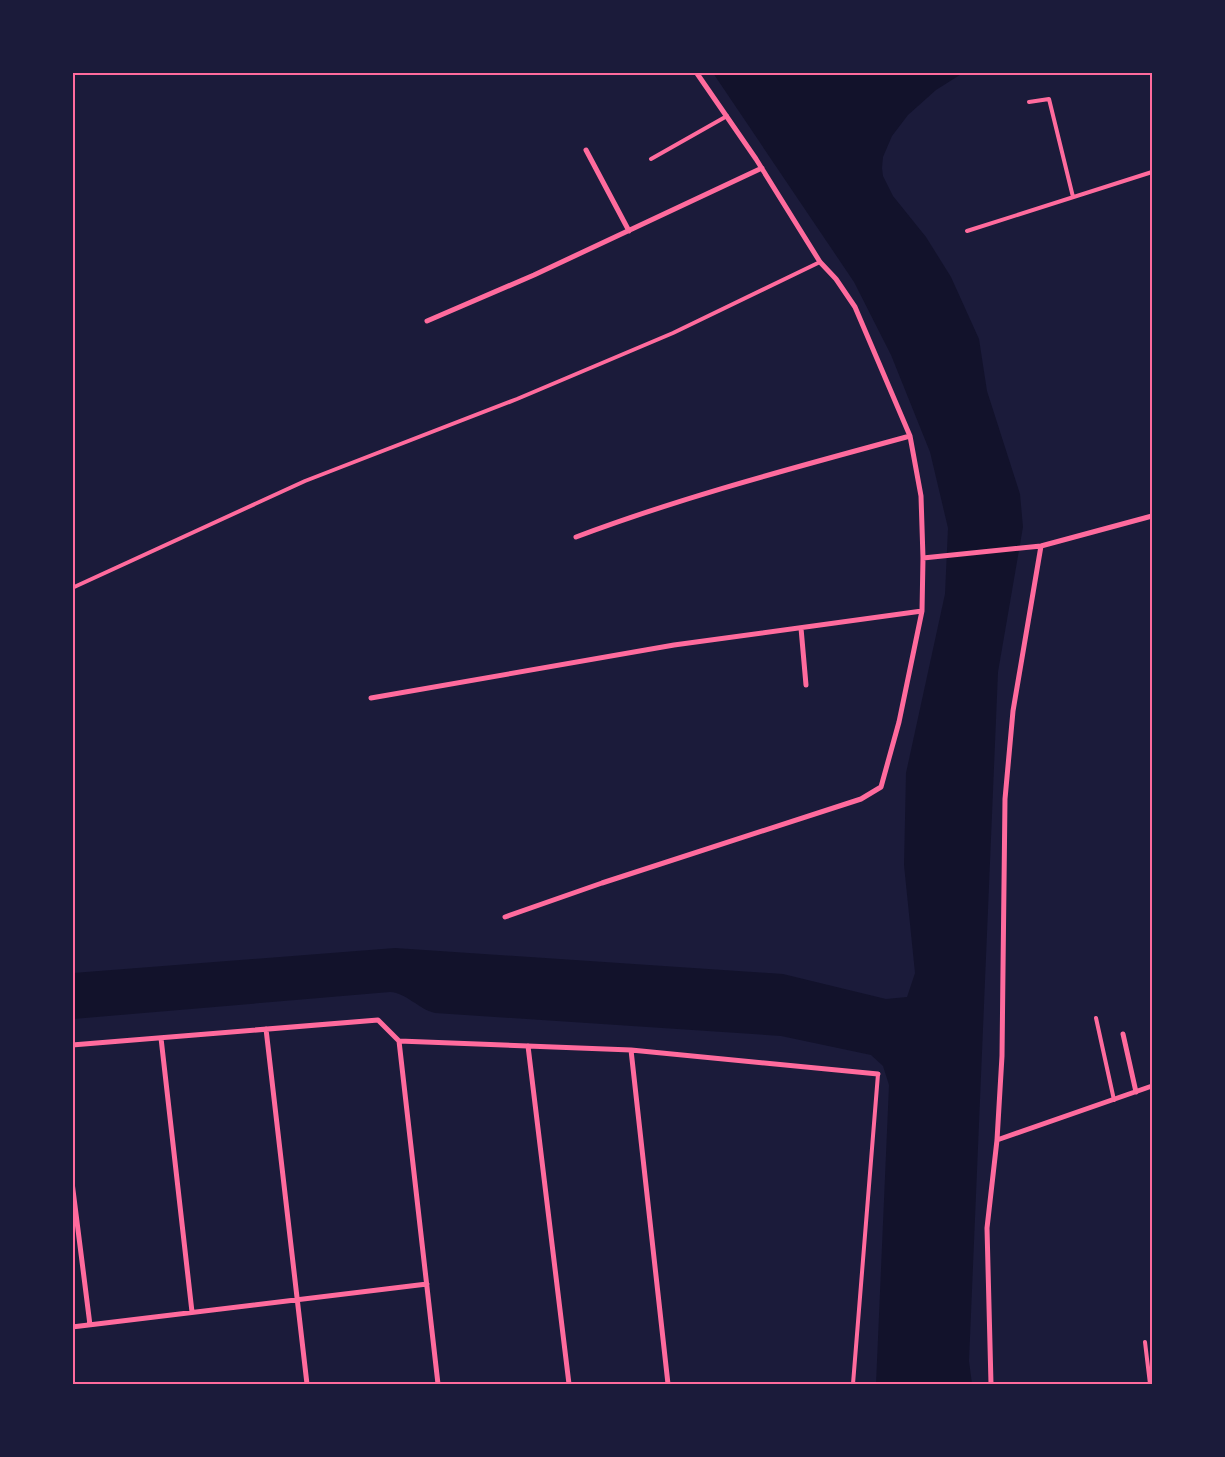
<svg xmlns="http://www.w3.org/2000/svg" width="1225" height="1457" viewBox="0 0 1225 1457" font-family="Mulish,sans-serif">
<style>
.water{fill:#12122b}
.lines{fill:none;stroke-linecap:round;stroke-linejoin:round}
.service{stroke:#ff6b9d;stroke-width:4}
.minor{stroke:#ff6b9d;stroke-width:5}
.neatline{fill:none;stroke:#ff6b9d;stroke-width:2}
</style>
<rect width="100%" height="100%" fill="#1b1b3a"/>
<!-- water -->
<path class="water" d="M713,73H963L936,90L908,115L892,136L883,157L882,168L883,176L893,196L926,237L951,277L979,339L987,391L1020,494L1023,527L998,672L969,1361L972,1384H876L889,1085L883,1066L871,1055L781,1036L435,1013C418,1009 407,993 390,992L73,1019V973L395,948L783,974L886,999L907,997L915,973L904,865L906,773L945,594L948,528L930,452L891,355L854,282Z"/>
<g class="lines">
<!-- service -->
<path class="service" d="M1029,102L1049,99L1073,197
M651,159L727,116
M967,231L1152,172
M72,588L305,481L517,399L673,333L820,262
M1096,1018L1114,1100
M1145,1342L1150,1384
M853,1384L878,1074"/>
<!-- minor -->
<path class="minor" d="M696,72L756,159L820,262L836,279L855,307L910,436L921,496L923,558L1041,546L1152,516
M586,150L629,231
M427,321L534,275L762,168
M576,537C685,496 797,467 910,436
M801,628L806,685
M371,698L674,645L922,611
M505,917L602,883L861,799L881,787L899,722L922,611L923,558
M266,1029L307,1384
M1123,1034L1136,1092
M161,1038L192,1312
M399,1041L438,1384
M72,1045L378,1020L399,1041L631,1050L878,1074
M528,1046L569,1384
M631,1050L668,1384
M997,1140L1152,1086
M72,1182L90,1325
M72,1327L427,1284
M991,1384L987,1228L997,1140L1002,1056L1005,799L1013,711L1041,546"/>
</g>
<!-- border -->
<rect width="1225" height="1457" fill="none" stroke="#1b1b3a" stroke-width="148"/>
<rect x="74" y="74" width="1077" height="1309" class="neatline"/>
</svg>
